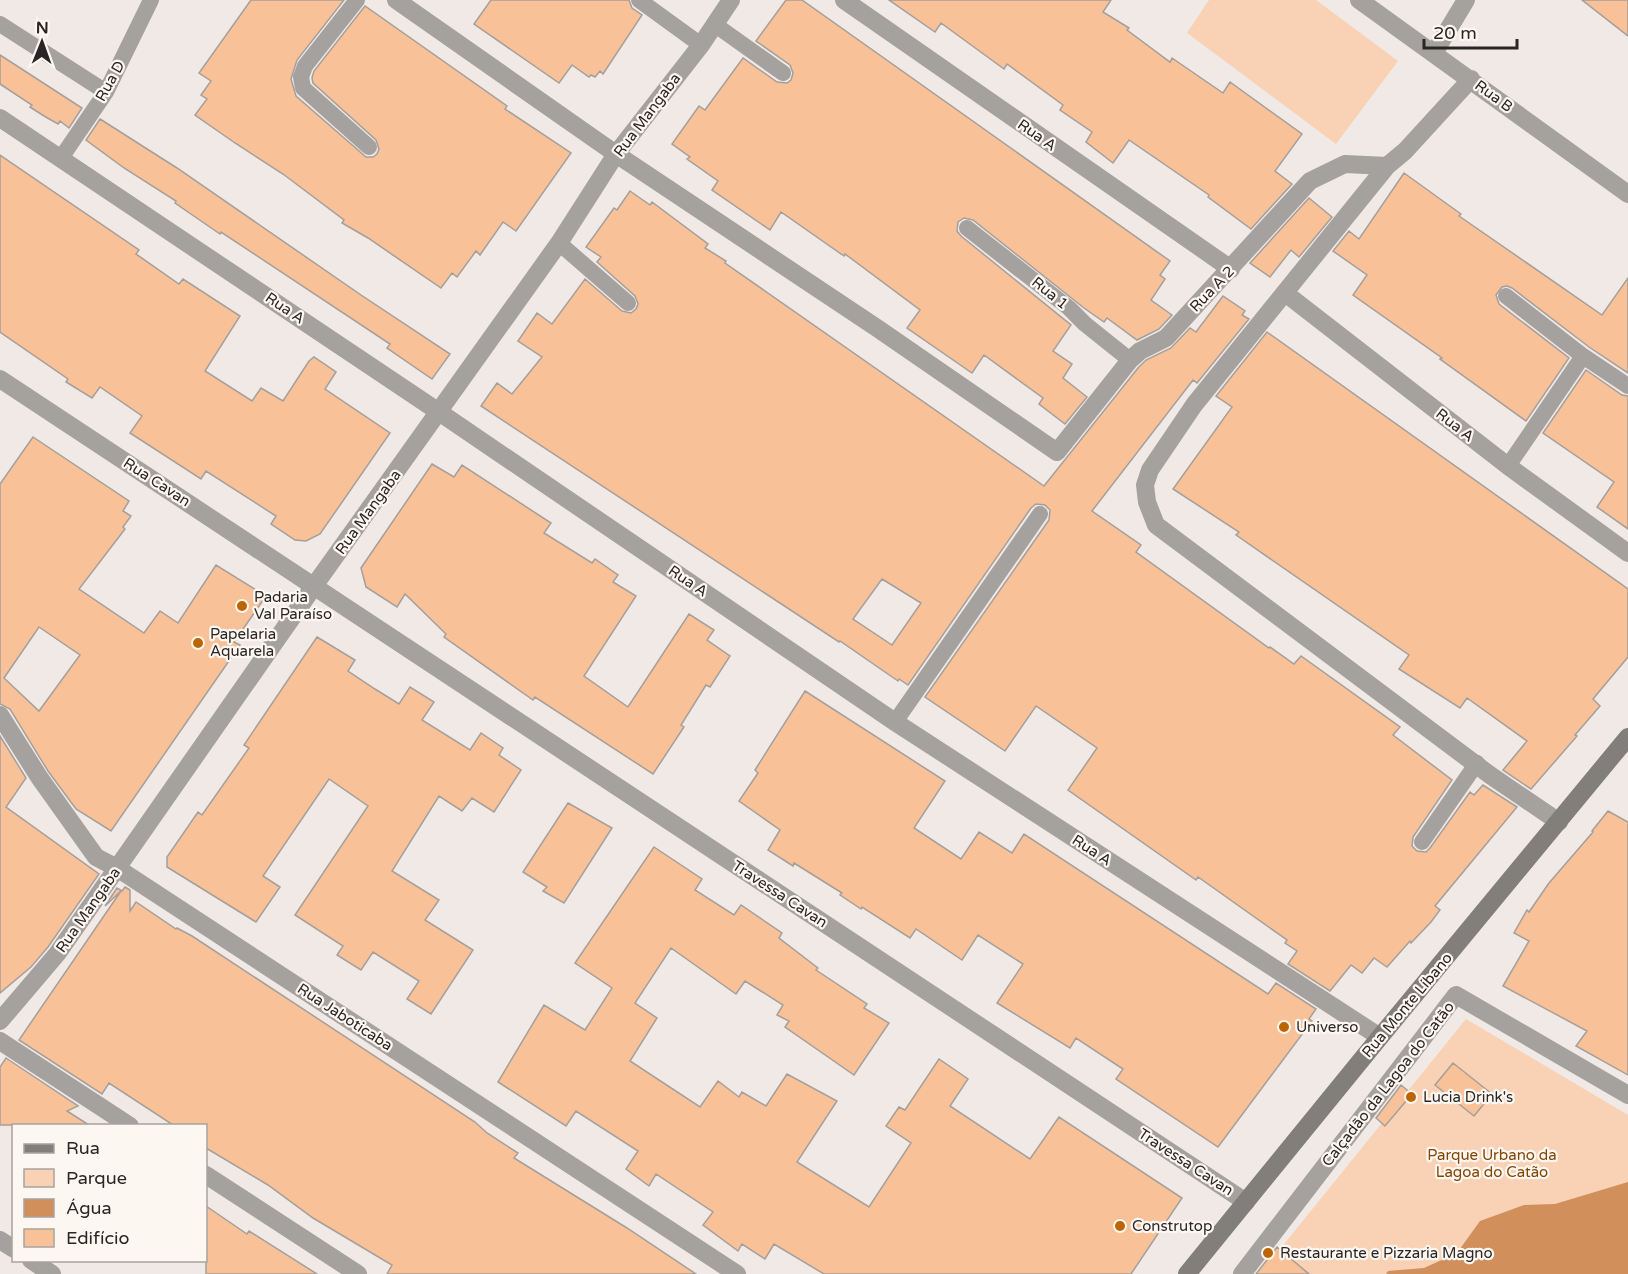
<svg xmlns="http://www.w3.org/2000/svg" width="1628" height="1274" viewBox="0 0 1628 1274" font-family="'Varela Round',sans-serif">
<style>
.green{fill:#f9d1b4}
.water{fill:#d18f5b}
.building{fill:#f9c197;stroke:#a59f9b;stroke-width:1.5;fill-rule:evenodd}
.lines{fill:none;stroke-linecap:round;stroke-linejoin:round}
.lane{stroke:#a4a19f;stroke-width:16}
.street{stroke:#a4a19f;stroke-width:18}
.secondary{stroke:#827e7b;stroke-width:18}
.poi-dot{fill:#bd6500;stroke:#fdf7f2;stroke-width:2}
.labels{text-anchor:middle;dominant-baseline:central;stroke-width:4.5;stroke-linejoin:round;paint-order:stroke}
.street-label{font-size:15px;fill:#292625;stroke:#fdf7f2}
.poi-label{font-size:15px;fill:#292625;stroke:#fdf7f2;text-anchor:start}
.park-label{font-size:15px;fill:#834502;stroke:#fdf7f2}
</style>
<rect width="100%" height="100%" fill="#f0e9e5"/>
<!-- green -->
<path class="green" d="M1209,0H1316L1398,61L1336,144L1187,33Z
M1466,1019L1628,1115V1274H1260Z"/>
<!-- water -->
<path class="water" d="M1628,1182V1274H1386L1388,1271L1424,1268L1457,1253L1480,1221L1524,1205L1555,1204Z"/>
<!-- building -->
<path class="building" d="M251,0H344L297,60L291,79L296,96L366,157H373L377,154L379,149L376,140L313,83L312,78L314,71L365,6L507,106L505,109L571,153L516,231L503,222L480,255L476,251L457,277L452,273L441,288L368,238L342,223L344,220L283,174L235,143L195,115L207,99L201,95L211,81L199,73Z
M491,0H629L632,8L642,15L603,74L600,71L595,77L591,75L589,77L572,65L559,83L474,24Z
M786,0H802L1170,261L1160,275L1165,279L1151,300L1172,315L1159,329L1137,340L1107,318L1104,322L1084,308L973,220L964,218L958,222L957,231L961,236L1071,325L1053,351L1072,364L1063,378L1087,397L1065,424L1039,404L1043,398L984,355L972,373L907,328L920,310L845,254L844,256L781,212L770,230L712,190L718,181L687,159L690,157L672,144L699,106L705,110L743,58L777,82L787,83L791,80L793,73L790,65L756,41Z
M889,0H1111L1103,12L1129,28L1127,30L1170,62L1172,58L1223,93L1230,82L1302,134L1275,171L1292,184L1251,229L1208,197L1209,195L1129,140L1113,163L1086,142L1092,132L1060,110L1063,105L1007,64L1004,69L941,23L935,32Z
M1582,0H1628V36Z
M0,55L82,108L69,128L60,121L58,124L44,116L30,107L32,105L0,84Z
M100,119L177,168L361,295L450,354L432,379L387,348L390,344L221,232L220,234L175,203L176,201L124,168L86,140Z
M0,155L139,250L136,254L179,284L183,279L240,316L205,371L252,401L261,388L283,401L309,361L314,357L336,372L325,389L390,433L320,534L306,541L295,540L271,524L276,516L206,471L201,479L130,433L142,416L100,387L92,398L66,382L68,379L0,332Z
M1404,173L1461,214L1459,216L1602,315L1628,278V373L1589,347L1512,288L1507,286L1502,287L1496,295L1499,304L1569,358L1526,421L1440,359L1442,358L1353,295L1367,275L1333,251L1349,231L1359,239Z
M630,191L650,205L652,202L708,244L705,248L726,261L725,263L1044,486L1138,368L1146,360L1171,348L1190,328L1196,332L1223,296L1245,311L1242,315L1249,319L1197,383L1193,380L1092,511L1141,545L1136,552L1269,648L1270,647L1294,664L1301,656L1400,727L1393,735L1452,780L1413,837L1412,846L1417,851L1426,852L1430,848L1470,792L1474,795L1483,785L1517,807L1435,906L1440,910L1431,922L1411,943L1410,941L1387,967L1374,958L1362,973L1351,965L1330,991L1288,964L1297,951L1285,943L1287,940L1198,877L1196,880L1068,790L1097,748L1036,706L1005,751L925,697L1049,520L1050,510L1045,505L1036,504L1031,508L908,685L899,679L898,681L840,641L839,642L481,406L497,383L512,394L542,357L518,341L537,313L552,324L585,279L622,311L631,313L636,309L638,304L635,296L597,262L601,257L586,247L614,208L617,210ZM882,579L921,603L892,645L853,619Z
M1309,198L1332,217L1299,257L1291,250L1270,277L1250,263Z
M1267,332L1628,589V657L1593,699L1600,706L1575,735L1577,736L1531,789L1503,770L1527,741L1467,698L1460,708L1399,669L1409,655L1236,535L1239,532L1173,489L1232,407L1216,396Z
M1586,370L1622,395L1628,396V529L1597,507L1614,482L1543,433Z
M33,437L129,501L123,511L131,516L123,527L125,529L79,589L144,633L160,611L178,623L216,565L266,596L234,642L240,645L111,831L76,809L48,771L10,709L0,704V484ZM39,627L80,655L39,711L4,678Z
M432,464L454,477L462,465L551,523L544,533L592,563L595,559L618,575L613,582L636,596L584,676L628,707L689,614L714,630L707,640L730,656L710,687L706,685L681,725L684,727L653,774L535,697L533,700L444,637L446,634L405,594L397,607L366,587L361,568Z
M317,637L355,660L348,671L375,689L399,704L410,687L434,702L422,720L470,750L481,733L503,748L499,755L521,770L494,812L472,798L462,811L439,796L392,871L439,900L425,920L473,950L431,1014L407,999L419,981L373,952L361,970L337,955L343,946L295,915L368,806L329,779L263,876L280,887L256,922L167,867V857L198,812L202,815L249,748L244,745Z
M805,691L945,781L914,828L961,859L979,832L1012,853L1024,834L1268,994L1276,983L1316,1009L1309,1019L1312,1021L1218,1147L1116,1079L1123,1069L1076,1038L1070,1048L997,1003L1023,964L978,935L962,960L916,929L910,938L862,907L861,909L840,895L842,893L794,863L793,866L768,850L780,830L739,801L758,773L755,770Z
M0,736L26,778L6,807L99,874L48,947L31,967L0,993Z
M568,803L612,828L564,903L543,891L547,887L523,872Z
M1608,811L1628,822V1075L1576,1046L1587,1031L1503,986L1529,941L1514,933L1527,910L1529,912L1549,883L1593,832L1592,831Z
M654,847L702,879L695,890L734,915L741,905L782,933L779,938L818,968L816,970L867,1004L864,1008L889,1023L854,1075L785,1027L789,1021L777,1015L783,1005L745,981L736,994L671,948L635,1003L657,1018L630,1061L700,1107L718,1081L739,1097L742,1092L766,1106L787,1074L837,1101L797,1162L869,1207L911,1143L886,1126L899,1107L905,1110L939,1059L968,1079L950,1106L1030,1159L1059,1117L1182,1198L1131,1274H824L774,1244L765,1259L742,1244L738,1251L703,1225L713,1212L656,1174L649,1186L626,1169L638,1151L576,1111L566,1126L498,1082L544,1005L585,1030L612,988L575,963Z
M125,887L130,890V911L136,902L176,929L177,928L192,936L475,1122L487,1133L518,1153L514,1158L627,1228L696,1274H387L392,1265L313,1218L268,1185L206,1148V1125H173L109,1083L102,1094L19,1040L121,891L105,906L117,888L122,891Z
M6,1058L78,1106L67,1111L89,1125H0V1067Z
M1453,1063L1492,1094L1474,1116L1435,1085Z
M1401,1085L1412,1094L1385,1126L1376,1118Z
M206,1206L247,1234L249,1231L317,1274H206Z
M1277,1247L1309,1274H1256Z"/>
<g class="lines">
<!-- lane -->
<path class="lane" d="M357,0L305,66L301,77L303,88L369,147
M639,0L701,45
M0,24L106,92
M714,24L783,73
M61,158L106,92L151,0
M967,228L1069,308L1085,324L1130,360
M559,243L628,303
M1506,296L1583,356L1508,466
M1583,356L1628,386
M895,722L1040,514
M1422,842L1477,763"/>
<!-- street -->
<path class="street" d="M396,0L616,154L877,328L1057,452L1130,360L1140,351L1166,338L1310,181L1345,164L1387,166
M844,0L1231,269
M1359,0L1628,194
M1434,53L1466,0
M1471,79L1405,151L1387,166L1194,405L1150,470L1145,485L1147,502L1156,525L1490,775L1559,822
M0,118L439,412L895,722L1380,1037
M1285,293L1508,466L1628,553
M0,379L1246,1202
M0,715L39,777L96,857L117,868L737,1274
M0,1021L57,954L314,586L559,243L616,154L701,45L731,0
M0,1041L130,1126
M206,1175L358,1274
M0,1240L14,1249
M31,1260L52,1274
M1242,1274L1456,995L1628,1095"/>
<!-- secondary -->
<path class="secondary" d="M1187,1274L1380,1037L1628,737"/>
</g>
<!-- markers -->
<g class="poi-dot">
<circle cx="242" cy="606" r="6"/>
<circle cx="198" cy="643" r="6"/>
<circle cx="1284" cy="1027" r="6"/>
<circle cx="1411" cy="1097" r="6"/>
<circle cx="1120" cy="1226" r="6"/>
<circle cx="1268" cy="1253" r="6"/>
</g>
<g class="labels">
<!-- street labels -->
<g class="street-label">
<text transform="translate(110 81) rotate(-61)">Rua D</text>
<text transform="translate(1494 96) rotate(36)">Rua B</text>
<text transform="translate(647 115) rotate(-53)">Rua Mangaba</text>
<text transform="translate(1037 135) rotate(35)">Rua A</text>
<text transform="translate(1212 289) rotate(-46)">Rua A 2</text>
<text transform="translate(1050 293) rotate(39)">Rua 1</text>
<text transform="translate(285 308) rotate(34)">Rua A</text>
<text transform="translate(1455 425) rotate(38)">Rua A</text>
<text transform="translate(157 482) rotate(33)">Rua Cavan</text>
<text transform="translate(368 512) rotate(-54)">Rua Mangaba</text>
<text transform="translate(688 581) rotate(34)">Rua A</text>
<text transform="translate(1092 850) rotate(33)">Rua A</text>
<text transform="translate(780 894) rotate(33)">Travessa Cavan</text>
<text transform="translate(88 910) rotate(-55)">Rua Mangaba</text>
<text transform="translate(1407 1005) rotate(-50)">Rua Monte Líbano</text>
<text transform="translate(345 1017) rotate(33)">Rua Jaboticaba</text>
<text transform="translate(1388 1084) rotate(-52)">Calçadão da Lagoa do Catão</text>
<text transform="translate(1186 1162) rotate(33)">Travessa Cavan</text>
</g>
<!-- poi labels -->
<g class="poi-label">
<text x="254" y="597">Padaria<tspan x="254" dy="17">Val Paraíso</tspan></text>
<text x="210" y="634">Papelaria<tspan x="210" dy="17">Aquarela</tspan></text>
<text x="1296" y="1027">Universo</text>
<text x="1423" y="1097">Lucia Drink's</text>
<text x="1132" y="1226">Construtop</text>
<text x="1280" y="1253">Restaurante e Pizzaria Magno</text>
</g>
<!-- park labels -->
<g class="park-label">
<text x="1492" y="1155">Parque Urbano da<tspan x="1492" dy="17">Lagoa do Catão</tspan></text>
</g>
</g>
<!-- legend -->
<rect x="12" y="1124" width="195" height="138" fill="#fdf7f2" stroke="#a8a3a0" stroke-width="1.5"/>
<rect x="24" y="1144" width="30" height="9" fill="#827e7b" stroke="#a8a3a0" stroke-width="1.5"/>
<text x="66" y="1154" font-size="18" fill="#292625">Rua</text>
<rect x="24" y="1169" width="30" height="18" fill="#f9d1b4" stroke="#a8a3a0" stroke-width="1.5"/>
<text x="66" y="1184" font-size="18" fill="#292625">Parque</text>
<rect x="24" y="1199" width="30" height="18" fill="#d18f5b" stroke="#a8a3a0" stroke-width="1.5"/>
<text x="66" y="1214" font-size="18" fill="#292625">Água</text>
<rect x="24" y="1229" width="30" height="18" fill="#f9c197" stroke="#a8a3a0" stroke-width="1.5"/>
<text x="66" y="1244" font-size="18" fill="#292625">Edifício</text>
<!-- north arrow -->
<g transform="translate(42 42) rotate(1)" stroke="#fdf7f2" stroke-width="4.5" paint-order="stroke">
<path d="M0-4.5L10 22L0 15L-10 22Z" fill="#292625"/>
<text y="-9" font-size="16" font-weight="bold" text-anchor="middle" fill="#292625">N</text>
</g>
<!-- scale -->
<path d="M1424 39v9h93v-9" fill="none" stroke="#292625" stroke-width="3"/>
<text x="1433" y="39" font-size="18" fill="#292625" stroke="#fdf7f2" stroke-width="4.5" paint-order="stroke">20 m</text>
</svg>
